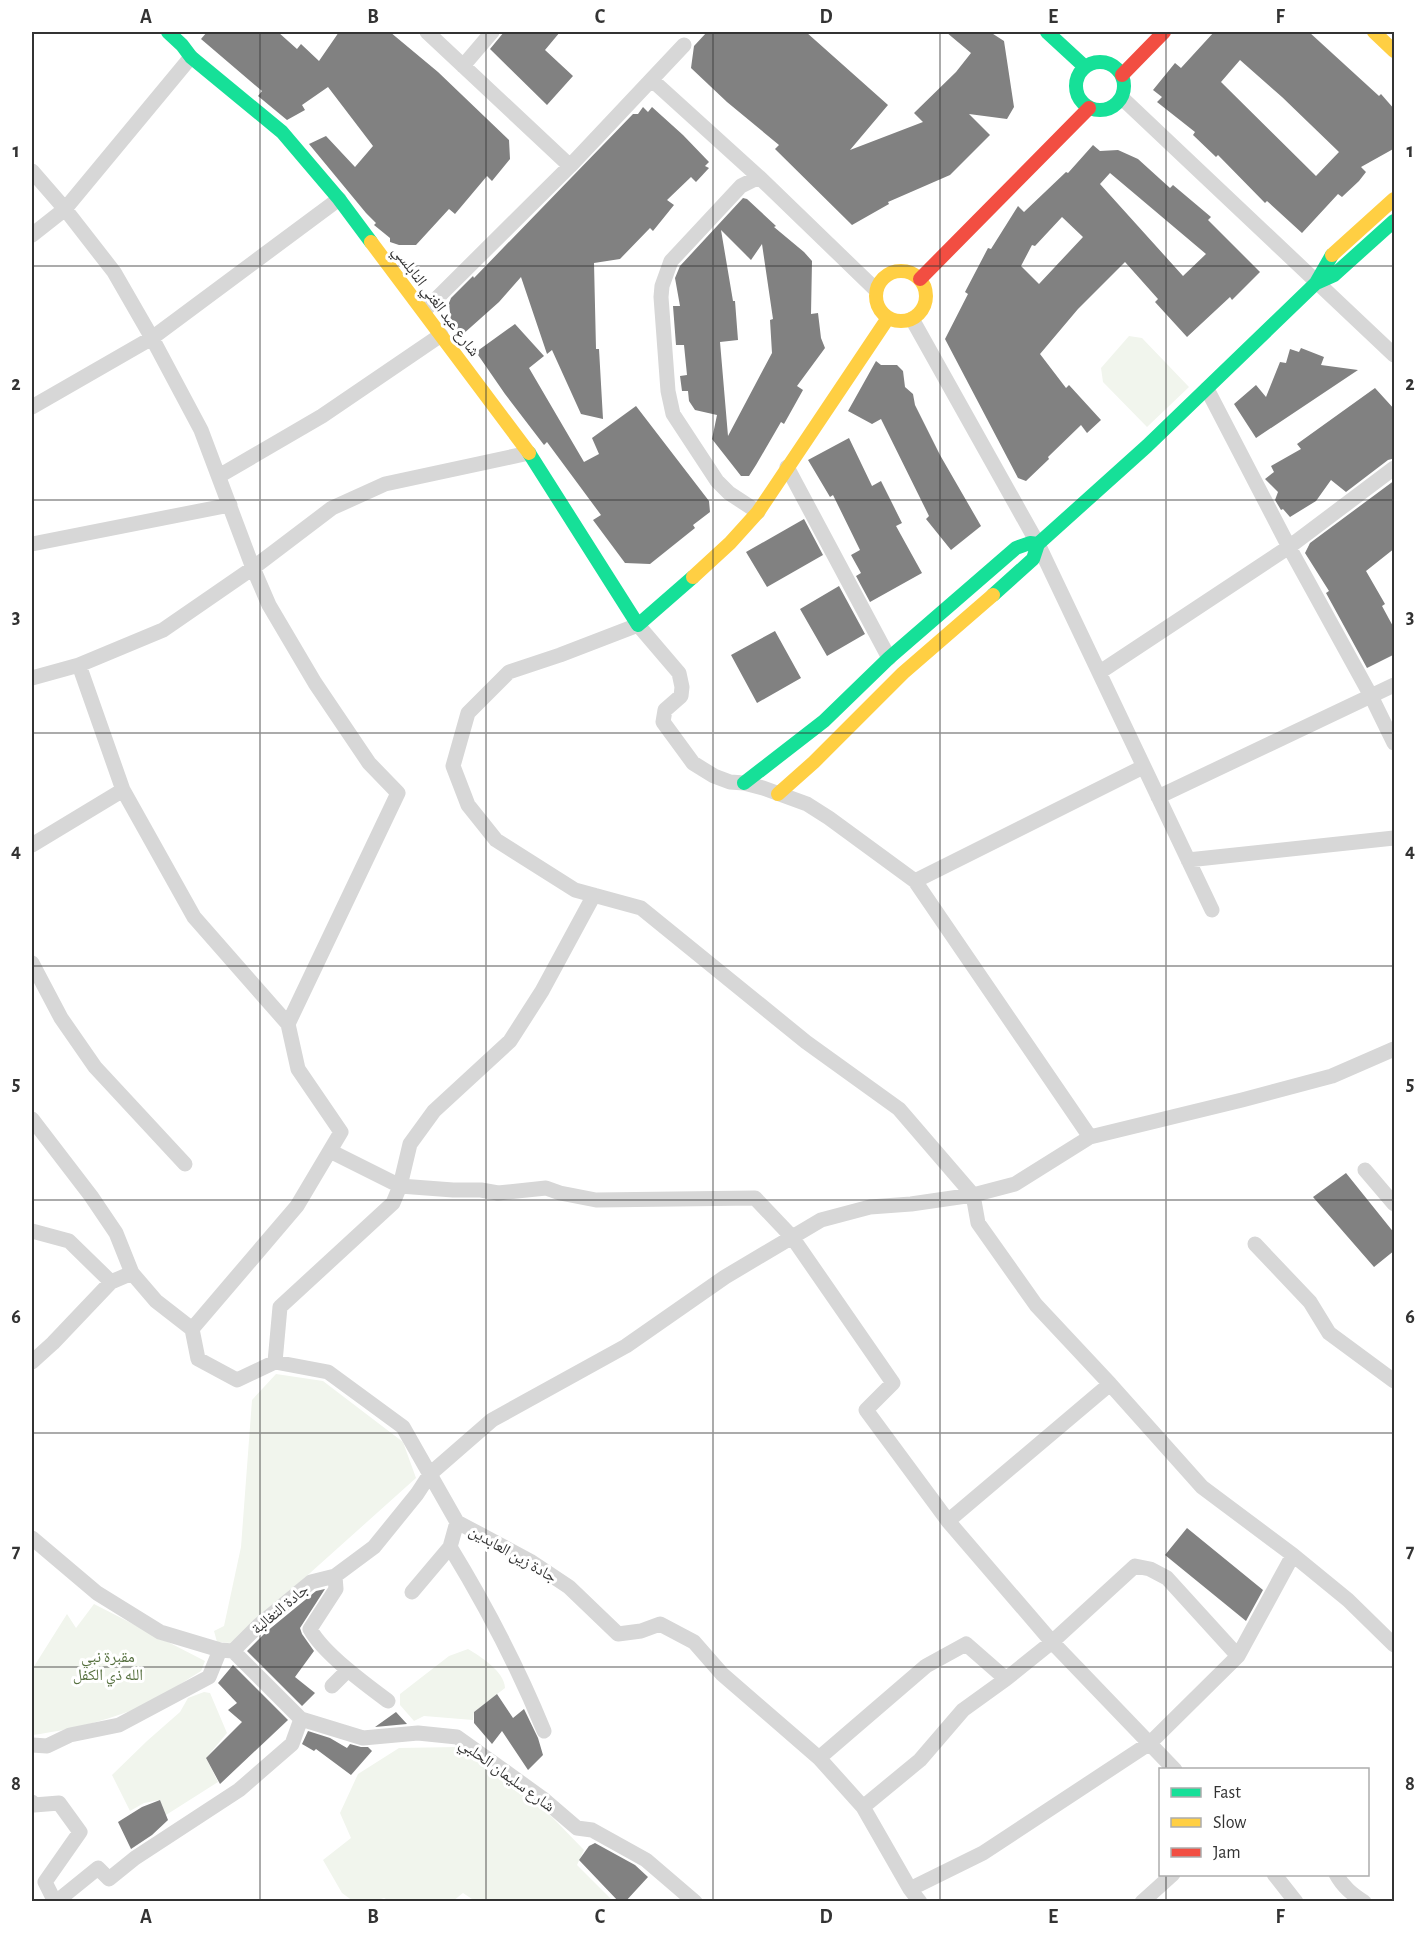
<svg xmlns="http://www.w3.org/2000/svg" width="1426" height="1933" viewBox="0 0 1426 1933" font-family="'Alegreya Sans','Noto Naskh Arabic',sans-serif">
<style>
.green{fill:#f1f5ed}
.building{fill:#818181;fill-rule:evenodd}
.lines{fill:none;stroke-linecap:round;stroke-linejoin:round}
.street{stroke:#d7d7d7;stroke-width:15}
.fast{stroke:#16e098;stroke-width:14}
.slow{stroke:#ffcf43;stroke-width:14}
.jam{stroke:#f24e42;stroke-width:14}
.grid{fill:none;stroke:#333;stroke-width:1.5;stroke-opacity:0.55}
.labels{text-anchor:middle;dominant-baseline:central;stroke-width:6;stroke-linejoin:round;paint-order:stroke}
.street-label{font-size:16px;fill:#333;stroke:#fff}
.park-label{font-size:16px;fill:#56703f;stroke:#fff}
.neatline{fill:none;stroke:#333;stroke-width:2}
.grid-label{font-size:20px;text-anchor:middle;font-weight:bold;fill:#333}
</style>
<rect width="100%" height="100%" fill="#fff"/>
<!-- green -->
<path class="green" d="M1129,336L1142,338L1189,387L1147,427L1103,382L1101,368Z
M276,1374L323,1381L403,1442L416,1478L232,1643L217,1642L214,1631L224,1626L241,1547L252,1400Z
M94,1604L205,1661L201,1671C184,1681 167,1694 149,1703C117,1718 67,1731 32,1735V1674L33,1668L67,1614L76,1628Z
M468,1649C481,1657 504,1671 505,1688L474,1712L473,1720L424,1716L414,1721L400,1705V1694L449,1656Z
M204,1692L210,1693L227,1733L206,1758L218,1782L166,1815L160,1800L144,1803L130,1811L112,1775L147,1741L180,1712L188,1698Z
M458,1747L552,1817L584,1850L577,1865L613,1901H475L463,1893L453,1901H390L384,1898L374,1901H353L342,1893L323,1860L351,1838L340,1813L358,1774L399,1748Z"/>
<!-- building -->
<path class="building" d="M207,32H278L297,49L301,44L319,61L339,32H390L438,72L509,140L510,159L492,181L487,176L455,214L449,209L416,245H399L390,242V238L374,225L376,223L366,213L309,144L326,136L355,167L373,146L328,87L302,105L305,110L287,120L258,96L262,91L201,39Z
M504,32H560L545,50L573,76L547,105L490,49Z
M707,32H806L888,105L850,150L923,122L914,113L956,72L971,53L946,32H990L1004,41L1014,107L1007,119L969,114L990,135L950,175L888,202L889,204L852,225L775,149L779,145L727,102L691,68L694,46Z
M1214,32H1309L1379,96L1381,94L1395,110V148L1361,167L1366,172L1359,181L1342,197L1338,194L1302,233L1267,201L1265,203L1218,155L1216,157L1193,135L1195,132L1157,102L1162,97L1153,90L1175,63L1181,68ZM1240,60L1282,97L1339,152L1316,176L1221,82Z
M643,107L648,112L652,107L683,135L709,162L705,166L709,168L696,182L691,177L667,200L674,205L653,231L650,228L620,259L594,263L596,349H599L603,419L581,414L552,350L547,354L521,277L499,302L462,335L451,322L449,303L451,298L473,276L474,278L633,114H638Z
M1093,145L1100,151L1118,150L1138,159L1170,188L1173,185L1211,217L1208,220L1260,272L1232,300L1230,297L1187,337L1155,302L1158,299L1125,262L1078,309L1040,354L1066,388L1069,385L1101,420L1087,433L1081,425L1048,457L1049,459L1026,481L1018,478L945,339L968,294L965,292L988,248L991,249L1018,206L1024,212L1066,172L1068,173ZM1110,173L1206,254L1183,276L1100,184ZM1062,217L1083,237L1039,284L1021,266L1032,245L1035,246Z
M743,198L747,199L776,226L774,227L804,252L812,261L811,314L818,313L821,338L825,348L797,386L803,390L784,424L781,422L756,465L749,476H741L712,439L717,415L695,410L689,401L688,391H682L680,376L687,375L684,345H676L673,306H680L675,278L680,266ZM721,230L751,260L762,244L773,319L770,320L772,353L728,436L720,342L738,340L735,301H733Z
M515,324L544,356L529,368L584,462L599,454L592,438L636,406L709,501L710,512L693,525L695,528L650,564L625,563L593,520L601,515L547,442L544,445L505,394L476,352Z
M1301,348L1324,357L1321,365L1358,370L1256,438L1234,404L1256,385L1266,397L1280,362L1286,363L1290,349L1299,352Z
M876,361L881,365H897L903,371L905,387L913,394L915,405L940,455L981,526L951,550L926,519L929,516L881,419L872,424L848,411Z
M1375,388L1395,410V458L1388,460L1346,492L1331,480L1316,501L1290,517L1283,509L1281,510L1275,500L1278,492L1265,479L1274,472L1271,466L1301,449L1297,444Z
M849,438L872,486L881,481L902,523L896,526L922,573L870,602L856,576L861,573L851,555L860,550L833,495L830,497L808,460Z
M1395,480V548L1366,571L1385,604L1382,606L1395,630V654L1367,668L1326,593L1329,591L1305,553L1310,543Z
M804,519L823,555L767,587L746,552Z
M839,586L865,634L827,656L800,609Z
M775,631L801,678L757,703L731,655Z
M1346,1173L1395,1234V1250L1374,1267L1313,1197Z
M1187,1528L1263,1590L1246,1621L1165,1555Z
M325,1589L300,1628L302,1634L314,1651L295,1677L315,1693L302,1706L247,1651L266,1632L316,1591Z
M233,1665L288,1720L220,1784L206,1758L242,1722L228,1710L237,1703L218,1683Z
M497,1694L513,1718L524,1709L538,1738L543,1755L528,1770L502,1731L492,1744L474,1723V1712Z
M396,1712L407,1724L375,1727Z
M308,1731L330,1738L347,1748L350,1744L361,1747H368L372,1751L351,1775L316,1749L314,1751L302,1744Z
M160,1800L168,1820L152,1835L131,1849L118,1822L142,1807Z
M595,1843L635,1865L648,1877L625,1902H619L579,1860L589,1846Z"/>
<g class="lines">
<!-- street -->
<path class="street" d="M427,32L570,166
M463,66L492,32
M652,80L759,177L876,290
M1122,98L1394,355
M32,171L65,209L114,272L152,338L201,430L253,568L269,605L315,683L369,763L398,793L288,1024L298,1069L341,1132L297,1206L192,1329
M32,235L65,209L191,57
M424,311L570,166L684,45
M912,319L1038,544L1212,910
M1207,389L1289,547L1371,696L1394,743
M32,407L152,338L339,199
M787,467L889,658
M219,476L322,416L441,335
M758,512L729,493L717,481L673,414L668,391L661,297L662,286L671,261L741,186L759,177
M32,544L230,505
M79,665L123,790L194,917L288,1024
M1100,672L1289,547L1394,468
M32,678L79,665L163,630L253,568L332,508L385,484L529,453
M1158,797L1394,685
M32,845L123,790
M1188,860L1394,838
M915,881L1143,767
M32,963L61,1018L95,1067L185,1164
M32,1119L91,1196L116,1233L132,1273L156,1301L192,1329
M1090,1137L915,881L829,818L807,804L763,788L744,783L730,782L714,776L693,763L663,722L665,710L681,696L682,687L679,673L638,625L560,655L509,672L468,713L453,766L468,805L496,840L575,890L641,908L806,1042L899,1109L973,1195L978,1223L1036,1305L1110,1384L1202,1487L1293,1555L1348,1600L1394,1645
M330,1151L400,1186L453,1190H481L498,1193L546,1188L560,1193L596,1200L755,1198L792,1237L893,1383L866,1410L948,1521L1052,1642L1175,1770
M1365,1170L1394,1204
M32,1231L69,1241L111,1282
M1255,1244L1310,1302L1329,1333L1394,1381
M192,1329L198,1359L237,1380L275,1362L328,1372L403,1427L457,1522L530,1561L569,1587L618,1634L641,1631L660,1624L694,1642L722,1674L819,1758L863,1807L910,1889L920,1902
M32,1362L53,1343L111,1282L132,1273
M275,1362L280,1307L393,1203L400,1186L410,1144L434,1111L510,1041L542,991L594,895
M948,1521L1110,1384
M32,1538L97,1593L160,1632L220,1650L233,1651L301,1719L363,1738L418,1733L457,1737L542,1798L577,1828L592,1830L646,1860L695,1902
M450,1547C486,1606 518,1667 544,1731
M335,1576L336,1589L310,1629C323,1653 365,1684 388,1701
M412,1592L450,1547L457,1522
M233,1651L259,1625L311,1582L335,1576L374,1547L417,1494L430,1474L492,1420L626,1346L725,1277L821,1220L870,1207L911,1204L973,1195L1015,1184L1090,1137L1242,1100L1332,1076L1394,1049
M332,1686L348,1670
M32,1745L47,1746L70,1735L119,1725L209,1677L220,1650
M819,1758L926,1666L966,1644L1006,1679L1052,1642L1135,1566L1150,1569L1167,1578L1238,1656
M32,1802L34,1805L59,1803L80,1832L45,1882L55,1902
M863,1807L920,1760L963,1710L1006,1679
M1274,1874L1296,1902
M1336,1874C1343,1887 1352,1894 1364,1902
M910,1889L983,1853L1150,1743L1238,1656L1293,1555
M56,1902L98,1868L109,1879L135,1858L239,1790L292,1744L301,1719
M1142,1902L1173,1874"/>
<!-- fast -->
<path class="fast" d="M168,32L182,45L191,57L282,132L339,199L371,242
M1047,32L1085,67
M1076 86a24 24 0 1 1 48 0a24 24 0 1 1-48 0Z
M1316,283L1334,275L1394,221
M529,453L638,625L693,577
M993,595L1033,559L1038,544L1147,446L1316,283L1332,255
M744,783L824,721L889,658L1016,548L1030,543L1038,544"/>
<!-- slow -->
<path class="slow" d="M1374,32L1394,51
M371,242L529,453
M1332,255L1394,199
M876 296a25 25 0 1 1 50 0a25 25 0 1 1-50 0Z
M693,577L730,543L758,512L888,318
M778,794L814,762L903,673L993,595"/>
<!-- jam -->
<path class="jam" d="M1122,75L1164,32
M920,279L1089,108"/>
</g>
<!-- grid -->
<path class="grid" d="M260,32V1902M486,32V1902M713,32V1902M940,32V1902M1166,32V1770M32,266H1394M32,500H1394M32,733H1394M32,966H1394M32,1200H1394M32,1433H1394M32,1667H1394M1166,1874V1902"/>
<g class="labels">
<!-- street labels -->
<g class="street-label">
<text transform="translate(436 301) rotate(53)">شارع عبد الغني النابلسي</text>
<text transform="translate(513 1554) rotate(30)">جادة زين العابدين</text>
<text transform="translate(280 1609) rotate(-40)">جادة التغالبة</text>
<text transform="translate(507 1775) rotate(36)">شارع سليمان الحلبي</text>
</g>
<!-- park labels -->
<g class="park-label">
<text x="108" y="1657">مقبرة نبي<tspan x="108" dy="18">الله ذي الكفل</tspan></text>
</g>
</g>
<!-- border -->
<rect width="1426" height="1933" fill="none" stroke="#ffffff" stroke-width="66"/>
<!-- legend -->
<rect x="1159" y="1768" width="210" height="108" fill="#ffffff" stroke="#adadad" stroke-width="1.5"/>
<rect x="1171" y="1788" width="30" height="9" fill="#16e098" stroke="#adadad" stroke-width="1.5"/>
<text x="1213" y="1798" font-size="18" fill="#333333">Fast</text>
<rect x="1171" y="1818" width="30" height="9" fill="#ffcf43" stroke="#adadad" stroke-width="1.5"/>
<text x="1213" y="1828" font-size="18" fill="#333333">Slow</text>
<rect x="1171" y="1848" width="30" height="9" fill="#f24e42" stroke="#adadad" stroke-width="1.5"/>
<text x="1213" y="1858" font-size="18" fill="#333333">Jam</text>
<rect x="33" y="33" width="1360" height="1867" class="neatline"/>
<g class="grid-label">
<text x="146" y="23">A</text>
<text x="373" y="23">B</text>
<text x="600" y="23">C</text>
<text x="826" y="23">D</text>
<text x="1053" y="23">E</text>
<text x="1280" y="23">F</text>
<text x="16" y="157">1</text>
<text x="1410" y="157">1</text>
<text x="16" y="390">2</text>
<text x="1410" y="390">2</text>
<text x="16" y="623">3</text>
<text x="1410" y="623">3</text>
<text x="16" y="857">4</text>
<text x="1410" y="857">4</text>
<text x="16" y="1090">5</text>
<text x="1410" y="1090">5</text>
<text x="16" y="1323">6</text>
<text x="1410" y="1323">6</text>
<text x="16" y="1557">7</text>
<text x="1410" y="1557">7</text>
<text x="16" y="1790">8</text>
<text x="1410" y="1790">8</text>
<text x="146" y="1923">A</text>
<text x="373" y="1923">B</text>
<text x="600" y="1923">C</text>
<text x="826" y="1923">D</text>
<text x="1053" y="1923">E</text>
<text x="1280" y="1923">F</text>
</g>
</svg>
